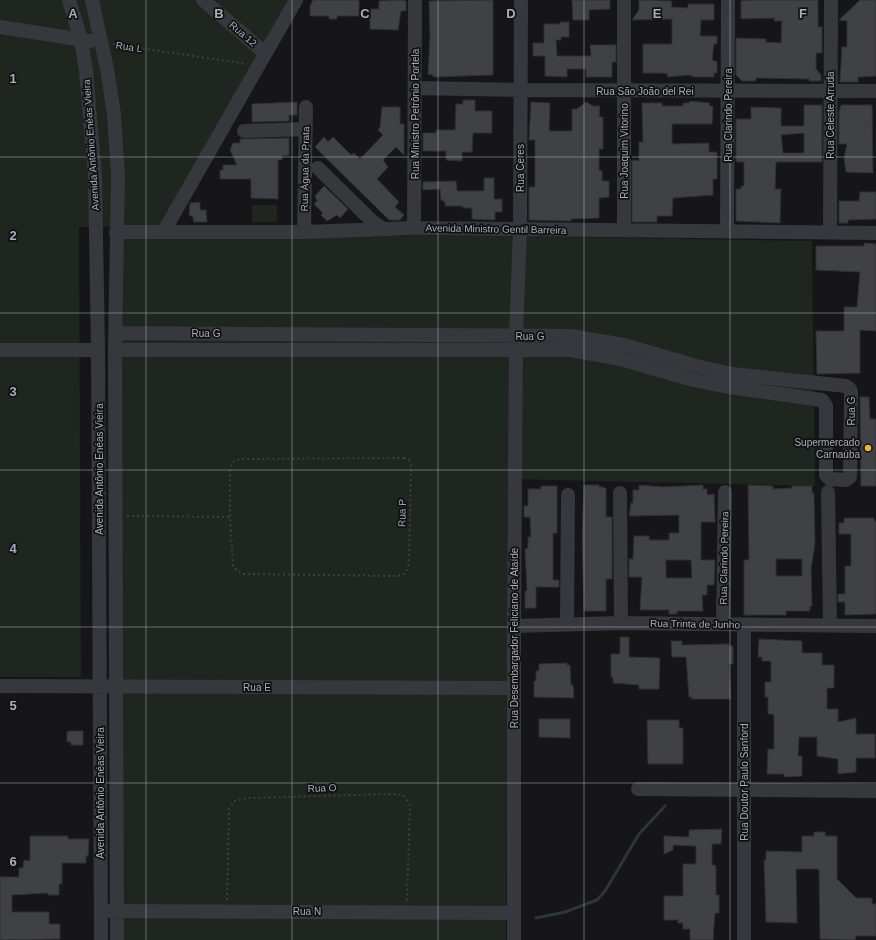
<svg xmlns="http://www.w3.org/2000/svg" width="876" height="940" viewBox="0 0 876 940" font-family="Arial,sans-serif">
<style>
.green{fill:#1e261f}
.lines{fill:none;stroke-linecap:round;stroke-linejoin:round}
.stream{stroke:#2c353c;stroke-width:3}
.building{fill:#404145;stroke:#303034;fill-rule:evenodd}
.path{stroke:#3d3f44;stroke-width:2;stroke-dasharray:2 3;stroke-linecap:butt}
.minor{stroke:#37383d;stroke-width:14}
.grid{fill:none;stroke:#a8adb8;stroke-width:1;stroke-opacity:0.55}
.poi-dot{fill:#f2b134;stroke:#111113;stroke-width:1.5}
.labels{text-anchor:middle;dominant-baseline:central;stroke-width:3.5;stroke-linejoin:round;paint-order:stroke}
.street-label{font-size:10px;fill:#a8adb8;stroke:#111113}
.poi-label{font-size:10px;fill:#a8adb8;stroke:#111113;text-anchor:end}
.grid-label{font-size:13px;text-anchor:middle;font-weight:bold;fill:#a8adb8;stroke:#111113;stroke-width:3.5;stroke-linejoin:round;paint-order:stroke}
</style>
<rect width="100%" height="100%" fill="#161618"/>
<!-- green -->
<path class="green" d="M0,0H290L161,226L79,227L81,677H0Z
M252,205H277V222H252Z
M119,236H509L812,241L815,486L508,479L506,940H122Z"/>
<g class="lines">
<!-- stream -->
<path class="stream" d="M536,918L565,912L597,900L605,891L639,834L665,806"/>
</g>
<!-- building -->
<path class="building" d="M313,0H359V16H337V19H329V16H310V6Z
M400,0L406,1V11H401L398,30L370,29V9H379V1Z
M493,0V75L433,77V75L428,74L430,37L429,1Z
M572,0H610V9L589,10V20H573Z
M639,0L672,1L671,7L688,8V4H714V20H701L700,36H717V44H714L712,60L717,62V73H714V77H695L688,75L668,77L667,74L662,73H643V44H672V19L632,20L639,10Z
M753,0H818V27H822V53H816V69L821,75V81H809V79L756,78L755,81H742L736,75V38L766,39V42L781,43L782,21H774L775,18L741,19V1Z
M860,0H876V76L858,77V82H840L842,47H847V21L839,20Z
M560,22H569V37H561V40H556L557,56H591L590,45H616V62H612V77H586V69H567V77L545,76V56H533V43H544V24H560Z
M463,100H475V111H492V133H473L472,152H462V161L446,160V151H423V133H436V130H455L456,104H463Z
M690,101L710,103L709,106H713L712,124H672V144L709,143V152H717V179H713V195L673,198L672,216H657V222H632V160L639,161V142H643L642,103H662V106H683V103H689Z
M297,102V115H289V121L252,122V104Z
M531,102L550,103L549,131H572V109H577L586,102L593,106H600L599,117H603V149H599V170L602,171V181H609V197L599,198V218L571,219V221L529,220V187H535V140H529Z
M804,105H822V162H776L775,189H781L780,223L736,221V189H741V186H744V162H736V119H751V107L781,108V126H804ZM804,133V153H783L781,135Z
M841,105H872L873,173L846,172L844,158L847,144H839V112Z
M382,107H400V124H404V155L396,147L383,160L388,167L377,179L399,202L395,207L404,215L400,220H389L315,147L324,137L328,142L333,137L351,155L354,153L360,159L383,135L378,130L380,128Z
M289,138V155L282,156V160H278V199L251,198V179H220V170H223V165H237L230,150L233,143H240V139Z
M484,178H494V199H502V212H495V220L472,219V208H463V206H445V202L441,200L440,189L423,190V182L456,181L457,191H484Z
M324,186L348,209L340,218L337,215L327,221L321,215L323,213L314,204L317,201L315,196Z
M860,192H876V219L848,220V223H839V201H859Z
M200,202V210H206L207,222H194L193,217L189,215L190,203Z
M864,243L876,244V331L860,330V373L817,374L816,331H844V307H857L860,272L816,270V246H864Z
M860,397H869L870,419H876V486H861Z
M584,485H599V487H604L606,489V517H612V579H606V611H584L582,536Z
M639,485L663,487L703,485V489H707V495L714,494L715,522H701V560H715L714,585H707V595H702L703,611H677V614H669V610H640L642,577H629V559H633L634,536H649V540H669V533H679V515L629,516L631,503H633V490H639ZM666,560H691L692,578H666Z
M748,485L773,486V489L792,488V486H812V493H814L815,544L811,568L812,606H810V611H786V615H744V560H749ZM776,559H802V576H776Z
M541,486H557V533H553V580H559V587H536V608H525V591H527L525,549L528,548V537H531L530,517H524V506H528V489H541Z
M844,518H874V521H876V614L845,615V602H838V594H845V566H851V534H839V523H844Z
M620,637H629V657L660,658L659,689H639V685L613,683V677H611V654H620Z
M759,639L802,641V653H822V665H834V688H827V709H838V722L856,718V734H875V758H856V772L838,774V759L817,756V737H799L798,756H802V776L784,777V774H767L768,749H774V716L773,714H768V697H765V682H771V661H762V657H758Z
M671,641H682V645L729,644V646H733V664H729L731,699H692V697H689L686,657H672Z
M567,663V665H570L571,685H573L574,698L534,697V681H536V671H539V664Z
M539,719H570V738L539,737Z
M647,720H679V728H683V764H648Z
M70,731H83V745H71V742H67V732Z
M722,829L721,844H712V865H715L716,869V895H719V913H715L713,940H690V929H683V923H678V920H664V896H683V864H696V846L673,845V850L664,854V836L689,837V830Z
M814,832H825V836H837V879L856,898H872V904H876V936H856L855,940L820,939L819,869H796L797,923L766,922L764,860H766V851L802,852V836H814Z
M30,836H68V839H89L88,856H86V863H62V884H59V895H48V893L12,895V912H49V924H60V939L0,940V877H19V868H23L24,860L30,861Z"/>
<g class="lines">
<!-- path -->
<path class="path" d="M113,44L247,64
M404,458L409,460L411,465L409,562C407,571 406,575 396,576L242,574L233,567L230,517V468C232,461 237,459 244,459Z
M127,516L230,517
M227,900L229,809L235,801L246,798L396,794L404,796L410,805L407,901"/>
<!-- minor -->
<path class="minor" d="M69,0L81,40L86,71L95,176L98,350L101,940
M92,0L107,69L114,114L118,175L115,350L117,940
M203,0L265,53
M624,0V230
M0,27L90,41
M415,88L521,90L876,91
M244,131L306,129
M318,168L373,222L382,228
M414,228L415,0
M164,231L296,0
M727,231L728,0
M830,231L831,0
M116,232H304L414,228L876,233
M304,232L306,107
M0,350H98
M115,350H570L621,359L693,380L729,387L822,400L826,406V475L830,479L846,480L850,477L851,393L850,389L846,386L732,374L696,366L624,345L571,336L116,333
M828,492L830,625
M620,493L621,623
M567,624L568,495
M723,624L725,492
M514,626L621,623L876,626
M0,686L514,688
M638,789L876,791
M109,911L514,913
M514,940V626L516,336L520,229L521,0
M744,940V625"/>
</g>
<!-- grid -->
<path class="grid" d="M146,0V940M292,0V940M438,0V940M584,0V940M730,0V940M0,157H876M0,313H876M0,470H876M0,627H876M0,783H876"/>
<!-- markers -->
<circle class="poi-dot" cx="868" cy="448" r="4"/>
<g class="labels">
<!-- street labels -->
<g class="street-label">
<text transform="translate(243 34) rotate(41)">Rua 12</text>
<text transform="translate(129 47) rotate(8)">Rua L</text>
<text x="645" y="91">Rua São João del Rei</text>
<text transform="translate(415 114) rotate(-90)">Rua Ministro Petrônio Portela</text>
<text transform="translate(728 115) rotate(-90)">Rua Clarindo Pereira</text>
<text transform="translate(830 115) rotate(-90)">Rua Celeste Arruda</text>
<text transform="translate(91 145) rotate(-94)">Avenida Antônio Enéas Vieira</text>
<text transform="translate(624 151) rotate(-90)">Rua Joaquim Vitorino</text>
<text transform="translate(520 168) rotate(-90)">Rua Ceres</text>
<text transform="translate(305 169) rotate(-89)">Rua Água da Prata</text>
<text transform="translate(496 229) rotate(1)">Avenida Ministro Gentil Barreira</text>
<text x="206" y="333">Rua G</text>
<text x="530" y="336">Rua G</text>
<text transform="translate(851 411) rotate(-90)">Rua G</text>
<text transform="translate(99 469) rotate(-90)">Avenida Antônio Enéas Vieira</text>
<text transform="translate(402 513) rotate(-89)">Rua P</text>
<text transform="translate(724 558) rotate(-89)">Rua Clarindo Pereira</text>
<text transform="translate(695 624) rotate(1)">Rua Trinta de Junho</text>
<text transform="translate(514 638) rotate(-90)">Rua Desembargador Feliciano de Ataíde</text>
<text x="257" y="687">Rua E</text>
<text transform="translate(744 782) rotate(-90)">Rua Doutor Paulo Sanford</text>
<text transform="translate(322 788) rotate(-2)">Rua O</text>
<text transform="translate(100 793) rotate(-90)">Avenida Antônio Enéas Vieira</text>
<text x="307" y="911">Rua N</text>
</g>
<!-- poi labels -->
<g class="poi-label">
<text x="860" y="442">Supermercado<tspan x="860" dy="12">Carnaúba</tspan></text>
</g>
</g>
<g class="grid-label">
<text x="73" y="18">A</text>
<text x="219" y="18">B</text>
<text x="365" y="18">C</text>
<text x="511" y="18">D</text>
<text x="657" y="18">E</text>
<text x="803" y="18">F</text>
<text x="13" y="83">1</text>
<text x="13" y="240">2</text>
<text x="13" y="396">3</text>
<text x="13" y="553">4</text>
<text x="13" y="710">5</text>
<text x="13" y="866">6</text>
</g>
</svg>
